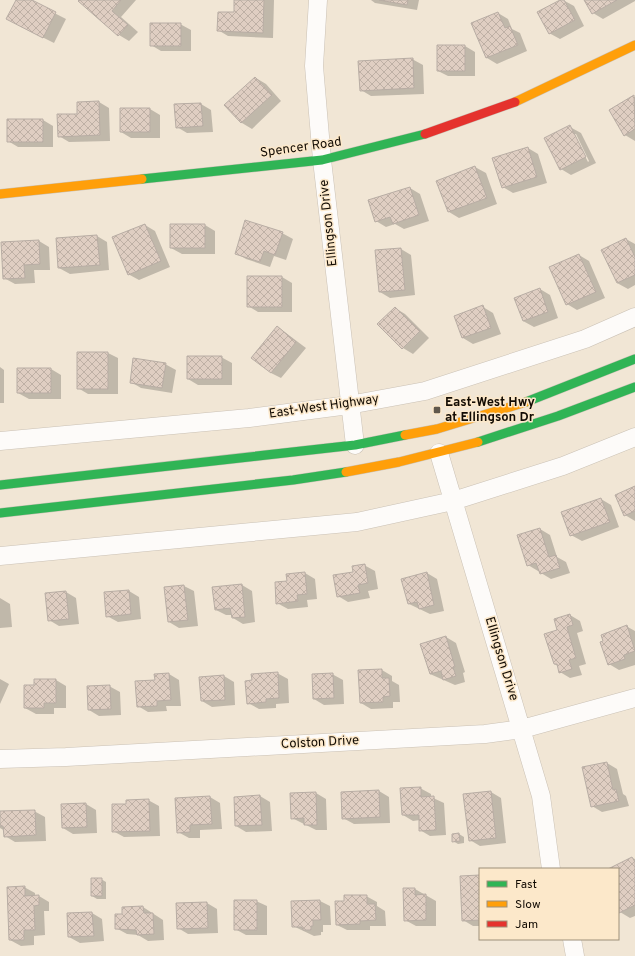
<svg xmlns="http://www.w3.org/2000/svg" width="635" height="956" viewBox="0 0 635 956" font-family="Overpass,sans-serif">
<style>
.shadow{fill:#0003;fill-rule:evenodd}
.building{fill:url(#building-cross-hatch);stroke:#b8ada4}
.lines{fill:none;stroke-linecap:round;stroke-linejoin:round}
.street-casing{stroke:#cac1b5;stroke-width:19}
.fast-casing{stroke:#cac1b5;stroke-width:10}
.slow-casing{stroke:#cac1b5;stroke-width:10}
.jam-casing{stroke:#cac1b5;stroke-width:10}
.street{stroke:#fdfbf9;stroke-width:18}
.fast{stroke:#30b455;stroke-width:9}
.slow{stroke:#ff9f0a;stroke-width:9}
.jam{stroke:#e5322d;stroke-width:9}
.poi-dot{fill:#60584c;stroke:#fce8ca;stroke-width:1.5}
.labels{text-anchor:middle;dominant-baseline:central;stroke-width:3;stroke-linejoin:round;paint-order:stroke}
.street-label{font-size:13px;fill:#120b03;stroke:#fce8ca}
.poi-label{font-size:13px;font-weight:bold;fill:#120b03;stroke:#fce8ca;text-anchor:start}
</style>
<defs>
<pattern id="building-cross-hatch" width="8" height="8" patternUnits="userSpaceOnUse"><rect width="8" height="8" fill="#dfcec2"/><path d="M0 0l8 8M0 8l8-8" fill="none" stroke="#beb0a5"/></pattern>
</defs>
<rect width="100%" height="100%" fill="#f1e6d5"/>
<!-- shadow -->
<path class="shadow" d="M17,0H29L66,19L54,43L18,25Z
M80,0H136L121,17L138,32L129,41L119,35L79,1Z
M235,0H274L273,38L228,36L218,30L235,13Z
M371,0H419L417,10L375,3Z
M563,0L574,6L584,26L560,39L549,33Z
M585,0H635V1L603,19L593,13Z
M498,13L508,19L512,29L520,33L527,51L497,64L487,58L472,24Z
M180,24L191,30V51H161L151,45Z
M438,46H465L475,52V76H448L438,71Z
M412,59L423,65L424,94L371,96L361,90Z
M256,78L266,84L281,101L252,129L242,123L226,105Z
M634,97H635V141L625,135Z
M99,102L109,108L110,141L69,142L59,136L78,115Z
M201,104L211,110L213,132L187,133L177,127L175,105Z
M150,109L160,115V138H131L121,132Z
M43,120L53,126V147H18L8,141Z
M570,127L581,133L596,163L571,175L561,169L546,139ZM574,134H576L589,161L588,162Z
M528,148L538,154L547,183L513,193L503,187Z
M475,167L486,173L497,204L459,218L449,212Z
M410,188L420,194L429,221L404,229L395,224L386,227L376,221Z
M145,225L155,231L170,267L139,280L128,274Z
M205,225L215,231V254H182L171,248Z
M282,233L293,239L286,260L274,256L270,267L246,259L236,253Z
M97,236L107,242L109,270L70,274L59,268Z
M626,239L635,244V285L628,289L617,283Z
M39,241L49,247L50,270H34L35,283L15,284L4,278Z
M401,249L411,255L415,295L390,298L380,292Z
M579,255L589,261L605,298L577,310L567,304Z
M282,277L292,283V312H258L248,306Z
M540,289L550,295L558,318L534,327L523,321Z
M483,307L493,313L501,334L473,344L463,338L455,316Z
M395,308L405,314L429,338L413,354L403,348Z
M278,327L306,348L281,378L271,373Z
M108,353L118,358V394H88L78,388Z
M221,357L232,363V385H198L188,379Z
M165,364L176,370L172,393L141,388L131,382Z
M0,367L4,370V403H0Z
M18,369H51L61,375V399H29L18,393Z
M635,487V521L625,515Z
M601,499L611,505L619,527L582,541L571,535Z
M540,529L550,535L557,557L566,562L570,573L551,579L541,573L540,571H538L528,565Z
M364,565L375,571L378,589L368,591L370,598L348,602L338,596L355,573Z
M305,573L315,579L317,599L307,600L308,607L288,609L277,603L288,582Z
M427,573L437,579L444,611L430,614L409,604Z
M242,585L252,591L255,622L243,624L233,618L232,615H226L216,610Z
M184,586L194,591L198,626L179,628L169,622L165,588Z
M129,591L139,597L141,619L118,622L107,616Z
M66,592L76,598L79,624L59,626L49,620Z
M0,598L10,604L12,627L0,628Z
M570,615L580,621L583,631L577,633L586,664L579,666L582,675L570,678L560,672L558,666L554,664L559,630Z
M626,626L635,631V665L619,670L609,664L604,641Z
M446,637L456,643L465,672L463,673L465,682L455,685L430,674Z
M382,670L392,676V681L399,685L400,702H393V708L371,709L361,703Z
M277,673L288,679L289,703L276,704V708L259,709L248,703Z
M169,674L179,680L181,706H166L167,711L148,712L138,706L156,681Z
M332,674L343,680L344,704L324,705L314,699Z
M224,676L234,682L235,705L212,707L202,701Z
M0,679L9,684L0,704Z
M56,680L66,686V708H54V714H36L25,708Z
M109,686L120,692L121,715L99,716L89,710Z
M607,763L617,769L623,794L626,796L629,806L602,812L592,806Z
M420,788L431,794V797L444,803L446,835L430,836L420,830V820L413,821L403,815Z
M379,791L389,797L390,823L354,824L343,818Z
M491,792L501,798L506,843L480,846L470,840Z
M316,793L326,799L327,830H316L292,818Z
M260,796L270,802L272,831L246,832L236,826Z
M210,797L220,803L222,829L200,830V838H189L178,832Z
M148,800L159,806L160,836L124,837L113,831L127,805Z
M86,804L96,810L97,833L73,834L63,828Z
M34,811L45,817L46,841L15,842L5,836V831L0,828V812Z
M459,834L464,837V843L458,844L453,841Z
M632,858L635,859V916L630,918L620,912L618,908V869H610Z
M480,876V926H473L463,920Z
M101,879L106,882V899H97L92,896Z
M24,887L35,893V896H39L49,902V911H44L45,935L34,936V945L21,946L10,940Z
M415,889L436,901V926H416L405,920Z
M366,896L377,902V906L385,911L386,926H370V930H347L337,925L345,902Z
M256,901L267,906V935H246L235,929Z
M320,901L330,906L331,925H323V932H321V935L314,936L293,926Z
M207,903L217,909L218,933L188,934L178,928L177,904Z
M143,907L163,920L164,940L148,941L138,935L127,934L116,928L123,915Z
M92,913L102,919L104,941L80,943L69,937Z"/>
<!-- building -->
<path class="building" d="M16,0H32L56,12L43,38L6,19Z
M79,0H121L112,11L128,25L118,36L78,1Z
M234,0H264L263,33L217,31L218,12H234Z
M379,0H408L407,5Z
M560,0H564L575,20L549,34L537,12Z
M584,0H617L592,14Z
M498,12L505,28L510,26L518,45L486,58L471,23Z
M150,23H181V46H150Z
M437,45H465V71H437Z
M413,58L414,88L360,91L358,61Z
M255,77L272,95L241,123L224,105Z
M634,95L635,129L624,136L609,110Z
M99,101L100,135L58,137L57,114H77V102Z
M201,103L203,126L176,128L174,104Z
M120,108H150V132H120Z
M7,119H43V142H7Z
M570,125L586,157L560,170L544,138Z
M528,147L537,177L502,188L492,158Z
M475,166L487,198L448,212L436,181Z
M410,187L419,215L393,224L390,217L375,222L368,200Z
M245,220L283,232L275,255L264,251L260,262L235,254Z
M145,224L161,261L128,275L112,237Z
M170,224H205V248H170Z
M97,235L100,265L58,268L56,238Z
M626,238L635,257V275L617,283L601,250Z
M39,240L40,264L24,265L25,278L3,279L1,242Z
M401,248L405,290L379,292L375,250Z
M579,254L596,292L566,305L549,267Z
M247,276H282V307H247Z
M540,288L548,312L523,321L514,298Z
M483,305L491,328L462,338L454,316Z
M395,307L420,331L402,349L377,324Z
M277,326L296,342L271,373L251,358Z
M77,352H108V389H77Z
M187,356H222V379H187Z
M133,358L166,363L162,388L130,383Z
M17,368H51V393H17Z
M635,486V511L624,516L615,495Z
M601,498L610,522L570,536L561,512Z
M540,528L549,557L556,555L560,568L540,574L536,563L527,566L517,535Z
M365,564L368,583L358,585L360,593L337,597L333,575L353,572L352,566Z
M305,572L307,594L297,595L298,601L276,604L275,582L287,581L286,574Z
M427,572L434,605L419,609L417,602L408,604L401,579Z
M242,584L245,617L232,618L230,608L215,610L212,587Z
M184,585L188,620L168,622L164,587Z
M129,590L131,614L106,617L104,592Z
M66,591L69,619L48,621L45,593Z
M570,614L573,625L567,627L576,658L569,660L572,669L559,673L557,664H554L544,634L557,630L554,619Z
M627,625L635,651L624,655L625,659L608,665L600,642L603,641L601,635Z
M446,636L455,667H453L456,676L443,680L441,671L430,674L420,644Z
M382,669V678H389L390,696L383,697V702L360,703L358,670Z
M278,672L279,698L266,699V702L247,704L245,681L252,680L251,674Z
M169,673L171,700L157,701V706L137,707L135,681L155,680L154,674Z
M333,673L334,698L313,699L312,674Z
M224,675L225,700L201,701L199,677Z
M34,679H56V703H44V708H24V685H34Z
M110,685L111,709L88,710L87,686Z
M607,762L613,790L616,789L619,801L591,807L582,767Z
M421,787V797L434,796L436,830L419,831V815H402L400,788Z
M379,790L380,817L342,819L341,792Z
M491,791L496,838L469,841L463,794Z
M316,792L317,825H304V818L291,819L290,793Z
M260,795L262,825L235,826L234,797Z
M210,796L212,824L190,825V832L177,833L175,798Z
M149,799L150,831L112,832V804H126V800Z
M86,803L87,827L62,828L61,804Z
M35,810L36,835L4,837L3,826H0V811Z
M459,833L460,841L452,842V834Z
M632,857L635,862V905L619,913L618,869H608Z
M480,875V920L462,921L460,876Z
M91,878H102V896H91Z
M25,886V896L39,895V905L34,906L35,930H24V940H9L7,887Z
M403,888H415V895L426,894V920L404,921Z
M344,895H367V904H375L376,920L360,921V924L336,925L335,901H344Z
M234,900H257V930H234Z
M320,900L321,920H313V926H311V930H303L302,927H292L291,901Z
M207,902L208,928L177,929L176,903Z
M143,906L144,913H153L154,934L137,935L136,930L115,929V914H122V907Z
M92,912L94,936L68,937L67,913Z"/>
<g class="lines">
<!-- street casing -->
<g class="street-casing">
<path id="street" d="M318,0L314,66L322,160L355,445
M0,441L249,418L349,405L425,391L585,339L635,317
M439,453L541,796L551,869
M0,556L357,522L453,501L563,466L635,437
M0,759L66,757L485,734L522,729L635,698
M572,939L575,956"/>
</g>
<!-- fast casing -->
<g class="fast-casing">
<path id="fast" d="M142,179L322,160L425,134
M526,402L635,359
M478,442L558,416L635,387
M0,485L355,445L405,435
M0,513L293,480L346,472"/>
</g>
<!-- slow casing -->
<g class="slow-casing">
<path id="slow" d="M515,102L635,45
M0,194L142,179
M405,435L437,429L526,402
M346,472L399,462L478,442"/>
</g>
<!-- jam casing -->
<g class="jam-casing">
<path id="jam" d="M425,134L515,102"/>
</g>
<!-- street -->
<use href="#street" class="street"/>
<!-- fast -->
<use href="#fast" class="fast"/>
<!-- slow -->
<use href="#slow" class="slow"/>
<!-- jam -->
<use href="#jam" class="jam"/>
</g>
<!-- markers -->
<rect class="poi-dot" x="433" y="406" width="8" height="8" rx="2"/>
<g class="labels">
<!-- street labels -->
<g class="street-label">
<text transform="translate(301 148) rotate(-8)">Spencer Road</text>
<text transform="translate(329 223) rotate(-96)">Ellingson Drive</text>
<text transform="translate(324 407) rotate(-8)">East-West Highway</text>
<text transform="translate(501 659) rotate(73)">Ellingson Drive</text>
<text transform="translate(320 743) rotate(-3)">Colston Drive</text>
</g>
<!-- poi labels -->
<g class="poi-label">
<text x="445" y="403">East-West Hwy<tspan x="445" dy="15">at Ellingson Dr</tspan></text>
</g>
</g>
<!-- legend -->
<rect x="479" y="868" width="140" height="72" fill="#fce8ca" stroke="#9e907a"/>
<rect x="487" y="881" width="20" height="6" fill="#30b455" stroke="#9e907a"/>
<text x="515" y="888" font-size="12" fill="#120b03">Fast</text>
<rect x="487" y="901" width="20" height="6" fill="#ff9f0a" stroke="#9e907a"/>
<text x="515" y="908" font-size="12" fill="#120b03">Slow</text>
<rect x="487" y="921" width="20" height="6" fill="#e5322d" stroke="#9e907a"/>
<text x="515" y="928" font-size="12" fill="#120b03">Jam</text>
</svg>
